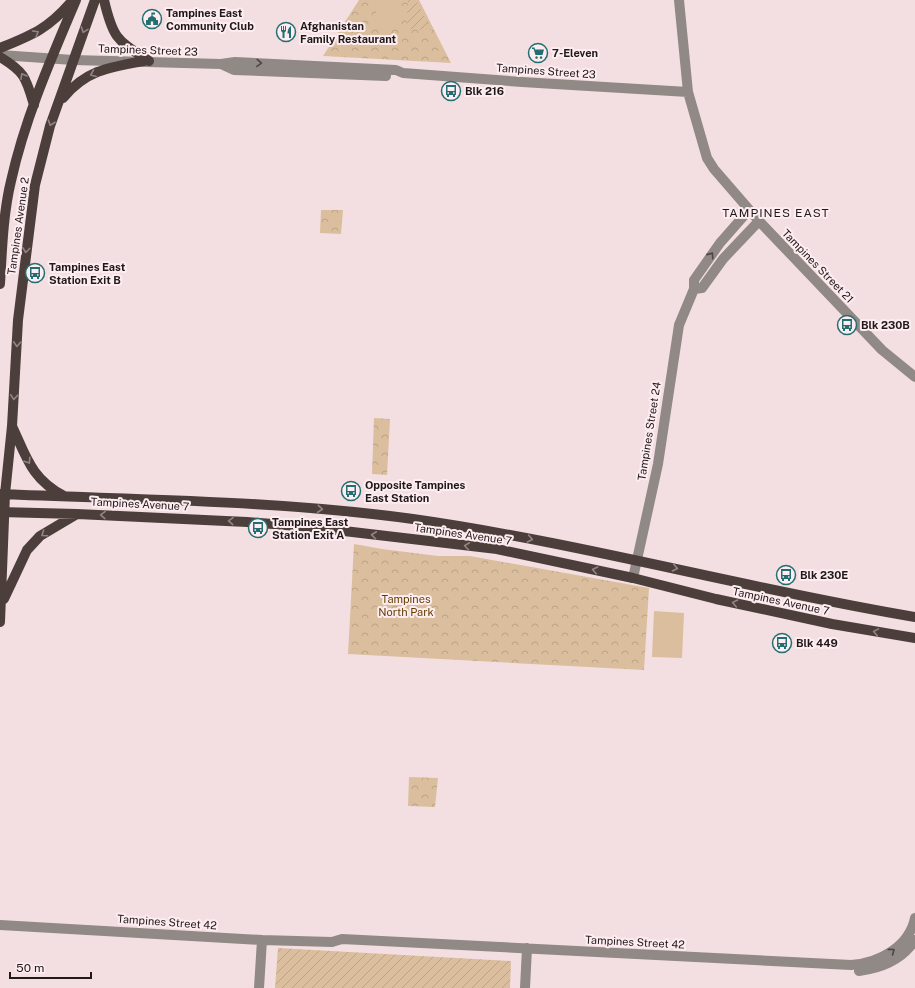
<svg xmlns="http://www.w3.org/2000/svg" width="915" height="988" viewBox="0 0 915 988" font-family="'Public Sans',sans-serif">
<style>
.park{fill:url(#park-crowns)}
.garden{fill:url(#garden-furrows)}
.pitch{fill:#dabe9d}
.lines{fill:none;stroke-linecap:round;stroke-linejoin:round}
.minor{stroke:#908986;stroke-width:10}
.major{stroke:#4c3f3b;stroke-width:10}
.oneway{stroke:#938583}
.oneway2{stroke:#4d4645}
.labels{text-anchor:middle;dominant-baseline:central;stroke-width:4;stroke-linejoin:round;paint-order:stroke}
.poi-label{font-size:11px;font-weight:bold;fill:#20191a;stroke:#feedf0;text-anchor:start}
.street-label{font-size:11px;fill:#20191a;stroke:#feedf0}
.park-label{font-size:11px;fill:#623d00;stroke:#feedf0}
.neighbourhood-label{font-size:12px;letter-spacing:1px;fill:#20191a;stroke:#feedf0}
</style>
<defs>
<pattern id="park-crowns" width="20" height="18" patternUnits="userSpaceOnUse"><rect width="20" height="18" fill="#dabe9d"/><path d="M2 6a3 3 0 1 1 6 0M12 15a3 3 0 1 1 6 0" fill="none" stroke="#bba387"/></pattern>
<pattern id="garden-furrows" width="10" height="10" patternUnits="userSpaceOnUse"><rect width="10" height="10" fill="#dabe9d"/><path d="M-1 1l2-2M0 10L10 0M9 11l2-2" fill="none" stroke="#bba387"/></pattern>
</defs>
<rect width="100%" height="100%" fill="#f3dfe2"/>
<!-- park -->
<path class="park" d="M359,0H419L451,63L323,56Z
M321,210H343L341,234L320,233Z
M374,418L390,419L387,475L372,474Z
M354,544L382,549L438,556H470L649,588L644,670L348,654Z
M409,777L438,778L435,807L408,806Z"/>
<!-- garden -->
<path class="garden" d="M408,0H416L431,30L406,29Z
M278,948L511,961L510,988H275Z"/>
<!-- pitch -->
<path class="pitch" d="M377,0H401L399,29L375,28Z
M654,611L684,613L682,658L652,657Z"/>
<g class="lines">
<!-- minor -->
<path class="minor" d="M679,0L688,92L707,158L714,169L759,221L882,350L915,377
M0,55L73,60L221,64L235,62L396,70L403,73L522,82L688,92
M221,64L234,70L386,76
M694,289L702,288L723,259L759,221
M633,578L658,464L679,325L694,289V280L720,243L749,210
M0,925L262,940L332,942L342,939L851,965C879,963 909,947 915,918
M859,971C882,968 902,960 915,940
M259,988L262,940
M525,988L527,948"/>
<!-- major -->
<path class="major" d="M104,0C113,39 117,40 149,61
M0,48C33,35 49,28 72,1
M0,57C25,72 26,78 34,105
M63,98C86,70 110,67 144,61
M0,284C2,250 3,214 11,181C25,118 51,59 76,0
M12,426C26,456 31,479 64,496
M0,494C138,500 276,500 413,519C582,543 747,589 915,617
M0,512L77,514L247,522L310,527L497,549L633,578L716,599L832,624L915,638
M4,599L27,550L40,536L77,514
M0,622L5,494L12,426L18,320L35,185L50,126L95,0"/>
</g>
<!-- one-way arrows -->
<defs><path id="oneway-chevron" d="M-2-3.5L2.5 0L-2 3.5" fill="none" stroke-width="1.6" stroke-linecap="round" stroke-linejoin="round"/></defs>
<g class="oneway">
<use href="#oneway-chevron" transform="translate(84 30) rotate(110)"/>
<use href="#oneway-chevron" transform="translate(36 33) rotate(-30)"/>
<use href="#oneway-chevron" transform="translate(93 74) rotate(158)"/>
<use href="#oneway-chevron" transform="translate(23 76) rotate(-120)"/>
<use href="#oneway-chevron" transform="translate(51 123) rotate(109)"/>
<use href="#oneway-chevron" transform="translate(26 250) rotate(97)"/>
<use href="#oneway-chevron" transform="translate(17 344) rotate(93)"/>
<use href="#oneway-chevron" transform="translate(14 397) rotate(94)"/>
<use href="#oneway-chevron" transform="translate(28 461) rotate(57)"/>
<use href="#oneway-chevron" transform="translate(320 509) rotate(6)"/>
<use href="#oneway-chevron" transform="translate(103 515) rotate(-178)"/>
<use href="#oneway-chevron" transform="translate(231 521) rotate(-177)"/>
<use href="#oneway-chevron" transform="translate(44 534) rotate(145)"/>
<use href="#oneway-chevron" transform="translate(374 535) rotate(-173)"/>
<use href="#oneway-chevron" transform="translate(530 539) rotate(11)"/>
<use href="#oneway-chevron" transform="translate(467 546) rotate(-173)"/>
<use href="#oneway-chevron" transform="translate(675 568) rotate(12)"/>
<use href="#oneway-chevron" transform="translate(595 570) rotate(-168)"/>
<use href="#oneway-chevron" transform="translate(735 603) rotate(-168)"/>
<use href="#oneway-chevron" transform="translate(876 632) rotate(-170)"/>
</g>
<g class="oneway2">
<use href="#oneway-chevron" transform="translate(259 63) rotate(3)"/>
<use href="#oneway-chevron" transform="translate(711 255) rotate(-55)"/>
<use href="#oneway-chevron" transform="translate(892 951) rotate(-37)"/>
</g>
<!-- icons -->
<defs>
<g id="civic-ring" transform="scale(1)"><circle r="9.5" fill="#feedf0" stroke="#226e71" stroke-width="1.5"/><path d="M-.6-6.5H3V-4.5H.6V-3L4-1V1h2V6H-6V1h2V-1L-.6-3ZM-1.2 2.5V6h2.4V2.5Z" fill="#226e71"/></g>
<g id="restaurant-ring" transform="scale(1)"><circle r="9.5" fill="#feedf0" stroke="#226e71" stroke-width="1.5"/><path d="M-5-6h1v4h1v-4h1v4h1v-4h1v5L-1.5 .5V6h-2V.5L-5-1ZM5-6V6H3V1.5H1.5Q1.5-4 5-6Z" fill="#226e71"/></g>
<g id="supermarket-ring" transform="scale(1)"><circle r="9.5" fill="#feedf0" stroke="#226e71" stroke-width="1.5"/><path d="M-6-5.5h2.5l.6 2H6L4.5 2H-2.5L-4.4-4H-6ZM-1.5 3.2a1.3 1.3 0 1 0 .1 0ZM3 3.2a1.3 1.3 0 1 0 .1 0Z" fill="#226e71"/></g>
<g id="bus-ring" transform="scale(1)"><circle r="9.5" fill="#feedf0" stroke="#226e71" stroke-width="1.5"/><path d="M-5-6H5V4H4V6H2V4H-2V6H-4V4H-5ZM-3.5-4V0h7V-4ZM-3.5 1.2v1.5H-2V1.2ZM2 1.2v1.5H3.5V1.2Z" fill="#226e71"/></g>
</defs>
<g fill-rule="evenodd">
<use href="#civic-ring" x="152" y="19"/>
<use href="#restaurant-ring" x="286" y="32"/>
<use href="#supermarket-ring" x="538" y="53"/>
<use href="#bus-ring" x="451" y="91"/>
<use href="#bus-ring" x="35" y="273"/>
<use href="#bus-ring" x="847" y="325"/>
<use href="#bus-ring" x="351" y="491"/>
<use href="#bus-ring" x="258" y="528"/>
<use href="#bus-ring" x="786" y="575"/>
<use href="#bus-ring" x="782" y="643"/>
</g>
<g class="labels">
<!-- poi labels -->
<g class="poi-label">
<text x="166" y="13">Tampines East<tspan x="166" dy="13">Community Club</tspan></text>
<text x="300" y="26">Afghanistan<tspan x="300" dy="13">Family Restaurant</tspan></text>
<text x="552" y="53">7-Eleven</text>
<text x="465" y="91">Blk 216</text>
<text x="49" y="267">Tampines East<tspan x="49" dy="13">Station Exit B</tspan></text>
<text x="861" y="325">Blk 230B</text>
<text x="365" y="485">Opposite Tampines<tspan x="365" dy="13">East Station</tspan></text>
<text x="272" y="522">Tampines East<tspan x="272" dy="13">Station Exit A</tspan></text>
<text x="800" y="575">Blk 230E</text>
<text x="796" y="643">Blk 449</text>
</g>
<!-- street labels -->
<g class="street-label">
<text transform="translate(148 50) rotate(2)">Tampines Street 23</text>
<text transform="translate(546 71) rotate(4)">Tampines Street 23</text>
<text transform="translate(18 226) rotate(-82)">Tampines Avenue 2</text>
<text transform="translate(818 266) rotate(46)">Tampines Street 21</text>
<text transform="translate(649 431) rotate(-81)">Tampines Street 24</text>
<text transform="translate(140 504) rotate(3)">Tampines Avenue 7</text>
<text transform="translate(463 534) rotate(8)">Tampines Avenue 7</text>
<text transform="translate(781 601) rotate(12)">Tampines Avenue 7</text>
<text transform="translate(167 922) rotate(4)">Tampines Street 42</text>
<text transform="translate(635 942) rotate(3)">Tampines Street 42</text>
</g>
<!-- park labels -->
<g class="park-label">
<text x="406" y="599">Tampines<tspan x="406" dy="13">North Park</tspan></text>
</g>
<!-- neighbourhood labels -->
<g class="neighbourhood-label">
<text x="776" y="213">TAMPINES EAST</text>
</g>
</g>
<!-- scale -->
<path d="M10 972v6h81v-6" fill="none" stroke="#20191a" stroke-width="2"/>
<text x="16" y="972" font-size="12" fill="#20191a" stroke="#feedf0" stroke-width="3" paint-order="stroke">50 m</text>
</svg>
